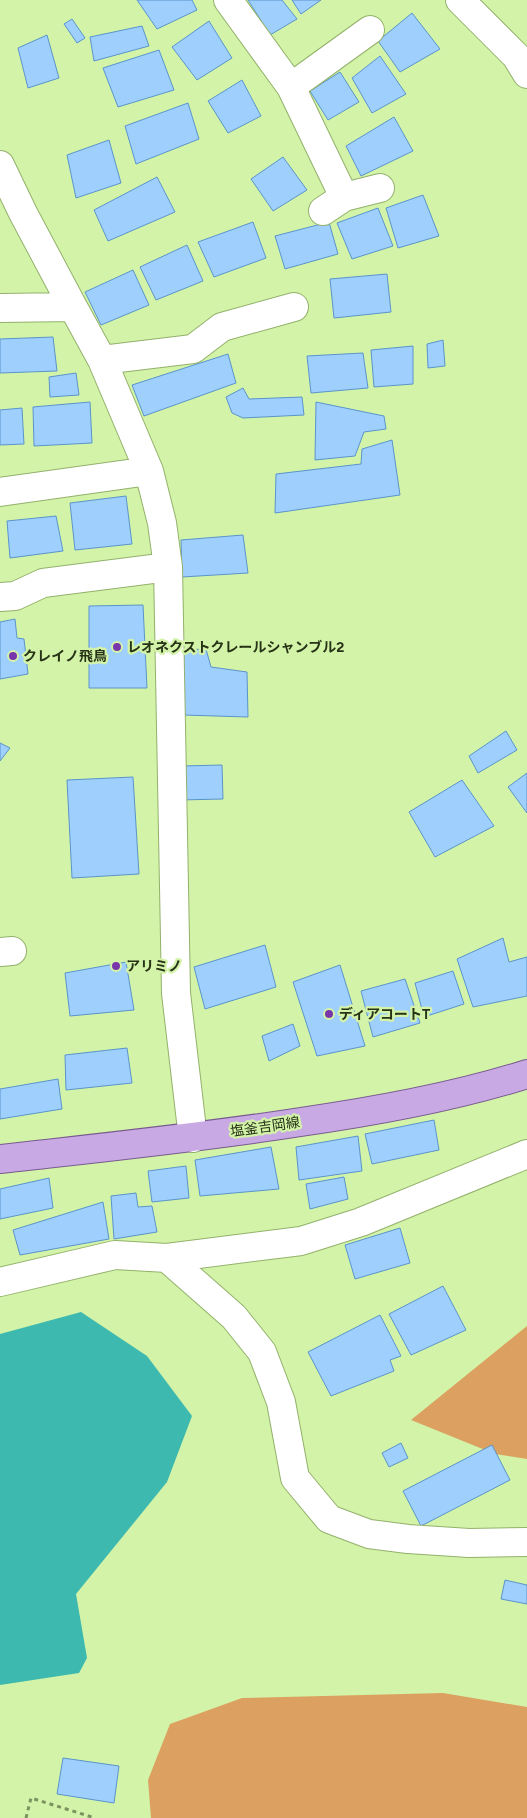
<svg xmlns="http://www.w3.org/2000/svg" width="527" height="1818" viewBox="0 0 527 1818" font-family="Figtree,'Noto Sans JP',sans-serif">
<style>
.forest{fill:#dca160}
.water{fill:#3db9af}
.building{fill:#9fcffc;stroke:#5a95ca}
.lines{fill:none;stroke-linecap:round;stroke-linejoin:round}
.minor-casing{stroke:#93b16b;stroke-width:30}
.major-casing{stroke:#785a8f;stroke-width:30}
.path{stroke:#7c925f;stroke-width:3;stroke-dasharray:4 4;stroke-linecap:butt}
.minor{stroke:#fff;stroke-width:28}
.major{stroke:#c8a9e3;stroke-width:28}
.poi-dot{fill:#7936aa;stroke:#d3f3a9;stroke-width:2}
.labels{text-anchor:middle;dominant-baseline:central;stroke-width:4.5;stroke-linejoin:round;paint-order:stroke}
.poi-label{font-size:14px;font-weight:bold;fill:#273316;stroke:#d3f3a9;text-anchor:start}
.street-label{font-size:14px;fill:#273316;stroke:#d3f3a9}
</style>
<rect width="100%" height="100%" fill="#d3f3a9"/>
<!-- forest -->
<path class="forest" d="M527,1326V1459L495,1454L411,1420Z
M443,1693L527,1707V1818H151L148,1780L170,1724L242,1698Z"/>
<!-- water -->
<path class="water" d="M81,1312L147,1356L192,1416L167,1482L76,1594L87,1658L79,1673L0,1685V1334Z"/>
<!-- building -->
<path class="building" d="M137,0H192L197,10L157,29Z
M248,0H282L297,19L270,35Z
M292,0H321L301,14Z
M412,13L440,49L400,72L378,41Z
M72,19L85,38L77,43L64,24Z
M209,21L232,58L197,80L172,47Z
M142,26L149,46L94,61L90,37Z
M47,35L59,78L28,88L18,48Z
M159,50L174,90L118,107L103,68Z
M380,56L406,94L372,113L352,78Z
M340,72L359,102L328,120L310,91Z
M242,80L261,116L228,133L208,101Z
M188,103L199,139L136,164L125,126Z
M394,117L413,151L361,176L346,146Z
M109,140L121,183L76,198L67,155Z
M283,157L307,190L273,211L251,179Z
M157,177L175,212L108,241L94,210Z
M423,195L439,236L398,248L386,208Z
M378,208L393,246L352,259L337,223Z
M253,222L266,258L214,277L198,242Z
M329,222L338,254L285,269L275,236Z
M187,245L203,281L156,300L140,267Z
M133,270L149,305L101,325L85,292Z
M387,274L391,312L334,318L330,279Z
M53,337L57,371L0,373V339Z
M443,340L445,366L428,368L427,344Z
M413,346V384L374,387L371,350Z
M363,353L368,388L311,393L307,356Z
M228,354L236,383L144,416L132,385Z
M76,373L79,395L50,397L49,377Z
M243,388L249,399L302,397L304,415L243,418L232,413L226,397Z
M90,402L92,443L34,446L33,407Z
M316,402L384,416L386,429L364,432L355,456L315,460Z
M22,408L24,444L0,445V410Z
M392,440L400,495L275,513L276,474L361,464L362,449Z
M126,496L132,544L75,550L70,503Z
M56,516L63,551L10,558L7,521Z
M243,535L248,573L182,577L181,540Z
M143,605L147,688H89V606Z
M15,619L17,638L24,639L28,674L0,679V622Z
M206,649L211,667L247,672L248,717L183,715L182,650Z
M506,731L517,750L478,773L469,756Z
M0,743L10,748L0,761Z
M222,765L223,799L179,800L181,766Z
M527,773V813L508,787Z
M133,777L139,874L72,878L67,780Z
M462,780L494,826L435,857L409,812Z
M503,938L509,962L527,957V996L473,1007L457,959Z
M265,945L276,987L205,1009L194,967Z
M126,962L134,1010L70,1016L65,973Z
M340,965L365,1046L317,1056L293,982Z
M453,971L464,1004L424,1017L415,983Z
M405,979L420,1023L373,1037L361,991Z
M293,1024L300,1046L269,1061L262,1036Z
M127,1048L132,1083L66,1090L65,1055Z
M58,1079L62,1109L0,1119V1089Z
M434,1120L439,1150L372,1164L365,1134Z
M358,1136L362,1171L299,1180L296,1147Z
M271,1147L279,1189L200,1196L195,1160Z
M186,1166L189,1198L152,1202L148,1171Z
M344,1177L348,1199L310,1209L306,1184Z
M49,1178L53,1208L0,1219V1189Z
M136,1193L138,1207L152,1206L157,1232L114,1239L111,1196Z
M103,1202L109,1239L20,1255L13,1230Z
M400,1228L410,1263L355,1279L345,1245Z
M443,1286L466,1330L411,1355L389,1314Z
M380,1315L401,1356L390,1360L394,1371L331,1396L308,1352Z
M401,1443L408,1458L389,1467L382,1453Z
M492,1445L510,1480L421,1526L403,1491Z
M505,1580L527,1585V1604L501,1599Z
M63,1758L119,1766L114,1803L57,1794Z"/>
<g class="lines">
<!-- minor casing -->
<g class="minor-casing">
<path id="minor" d="M228,0L291,87L370,30
M460,0L516,56L527,74
M291,87L344,197L323,211
M0,165L23,213L73,307L102,360L149,471L162,523L168,567L176,993L193,1138
M344,197L380,188
M0,308L73,307
M102,360L193,349L222,327L294,307
M0,492L149,471
M0,597L15,596L43,583L168,567
M0,952L12,951
M167,1258L234,1317L262,1352L281,1402L295,1478L329,1519L369,1534L408,1539L469,1543L527,1542
M0,1282L115,1255L167,1258L301,1241L361,1222L527,1154"/>
</g>
<!-- major casing -->
<g class="major-casing">
<path id="major" d="M0,1159C98,1148 196,1138 294,1123C372,1112 452,1098 527,1074"/>
</g>
<!-- path -->
<path class="path" d="M26,1818L31,1798L95,1818"/>
<!-- minor -->
<use href="#minor" class="minor"/>
<!-- major -->
<use href="#major" class="major"/>
</g>
<!-- markers -->
<g class="poi-dot">
<circle cx="117" cy="647" r="5"/>
<circle cx="13" cy="656" r="5"/>
<circle cx="116" cy="966" r="5"/>
<circle cx="329" cy="1014" r="5"/>
</g>
<g class="labels">
<!-- poi labels -->
<g class="poi-label">
<text x="127" y="647">レオネクストクレールシャンブル2</text>
<text x="23" y="656">クレイノ飛鳥</text>
<text x="126" y="966">アリミノ</text>
<text x="339" y="1014">ディアコートT</text>
</g>
<!-- street labels -->
<g class="street-label">
<text transform="translate(265 1127) rotate(-8)">塩釜吉岡線</text>
</g>
</g>
</svg>
